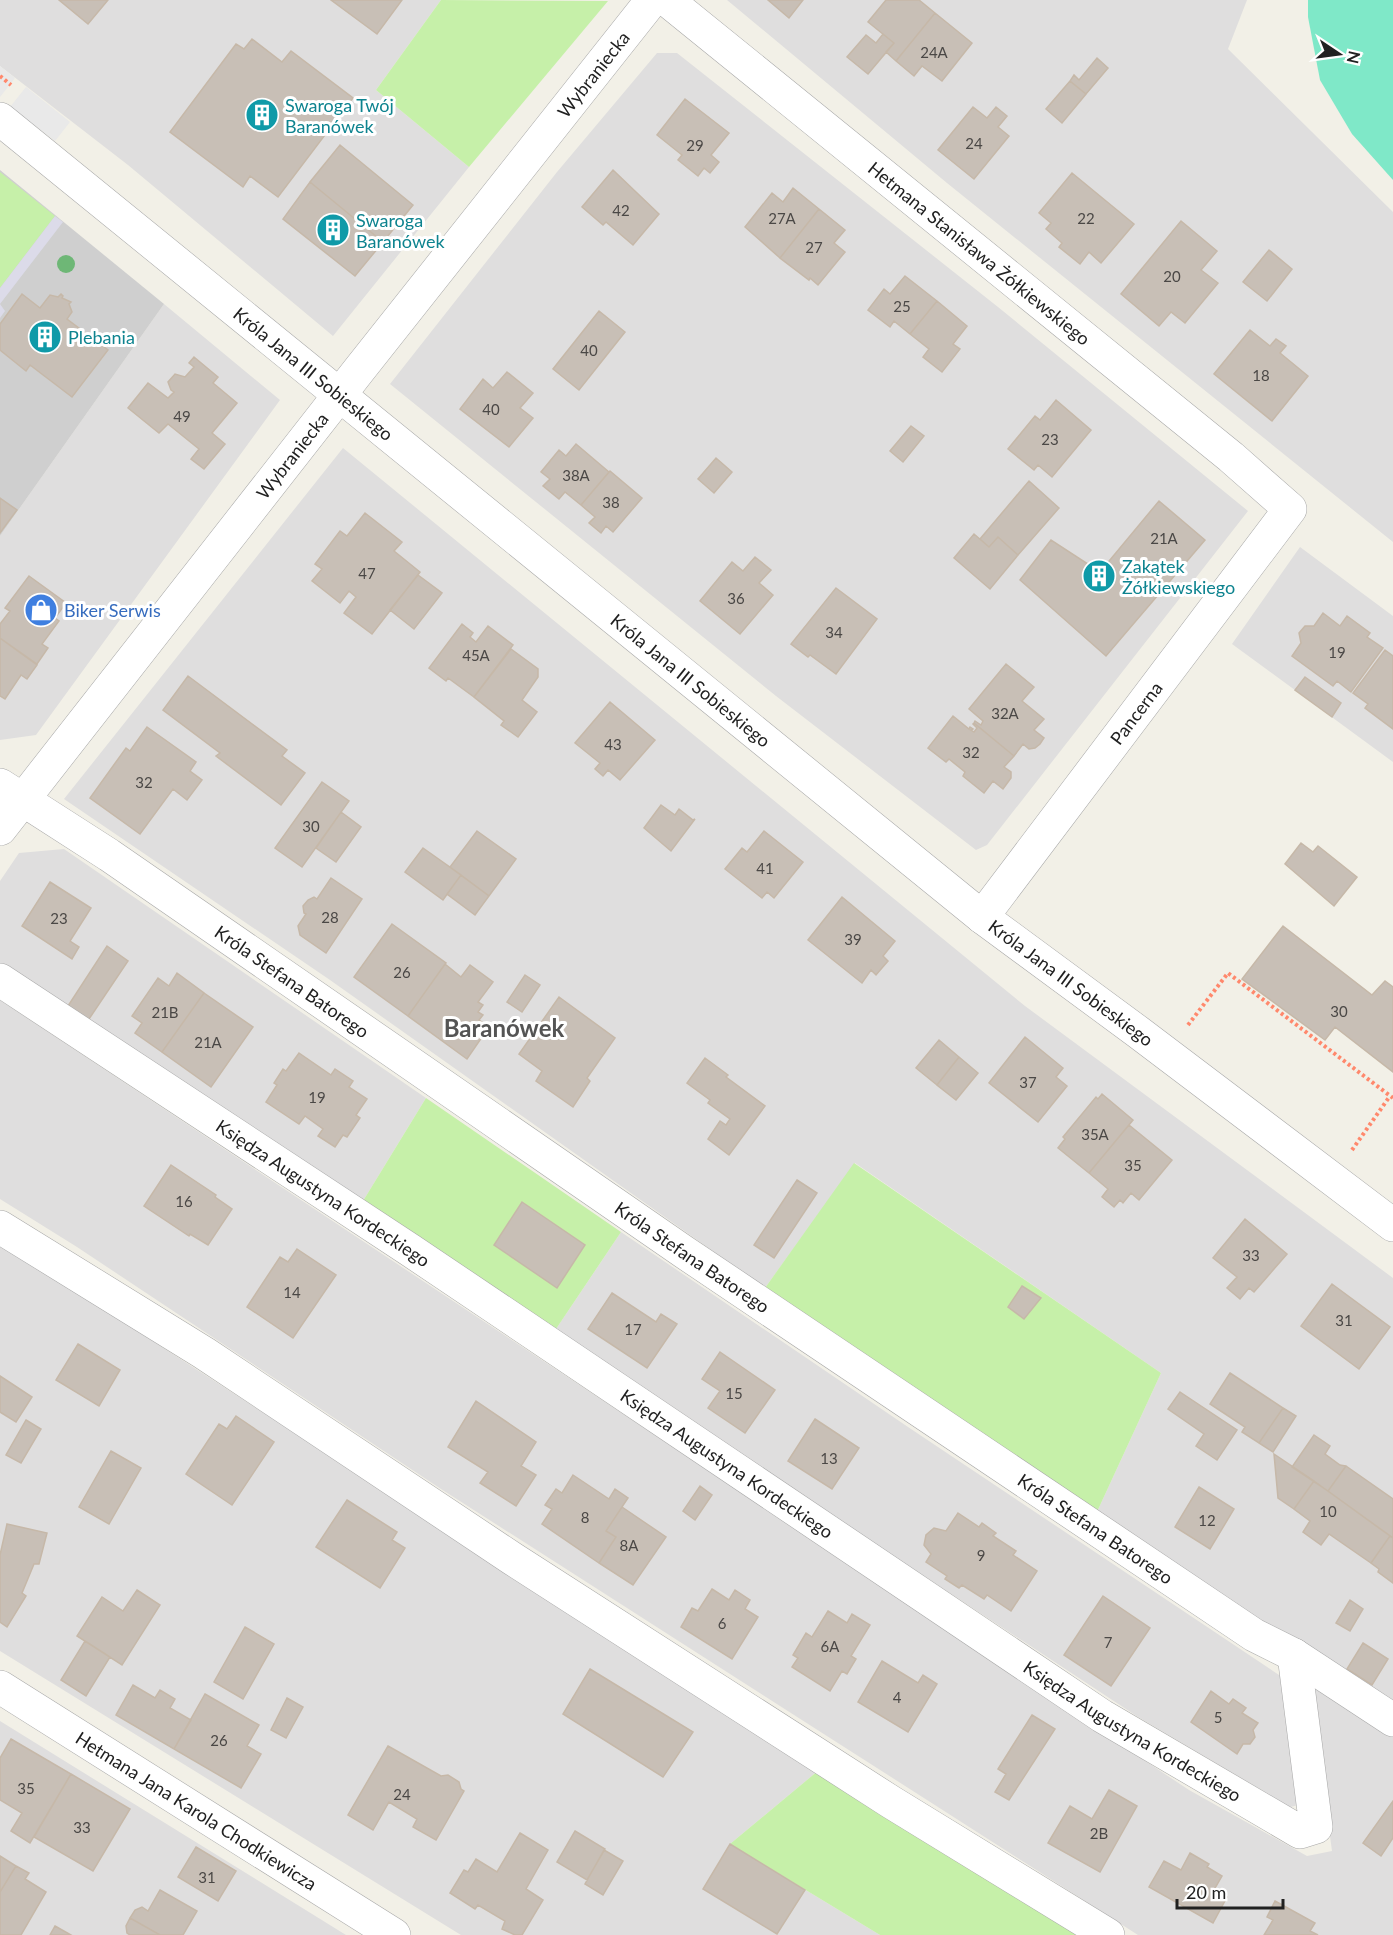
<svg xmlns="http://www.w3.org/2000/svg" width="1393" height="1935" viewBox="0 0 1393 1935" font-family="Lato,sans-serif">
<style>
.residential{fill:#dfdede}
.religious{fill:#cfcfcf}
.grass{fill:#c6f0a9}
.pitch{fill:#7fe8c8}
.parking{fill:#e9e9e9}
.plaza{fill:#dcdbe9}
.building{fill:#c8bfb6;stroke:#c6b8a8;stroke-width:1.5}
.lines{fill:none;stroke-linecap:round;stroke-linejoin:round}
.minor-casing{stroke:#a8a8a8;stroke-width:34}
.path{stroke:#ff886c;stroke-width:4;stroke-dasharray:3 3;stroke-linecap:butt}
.minor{stroke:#fff;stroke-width:33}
.tree{fill:#6eb776}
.labels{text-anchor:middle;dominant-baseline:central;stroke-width:6;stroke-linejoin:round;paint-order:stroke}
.number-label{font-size:15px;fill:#4b4846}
.street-label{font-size:18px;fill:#212121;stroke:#fff}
.culture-label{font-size:18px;fill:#0d838f;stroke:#fff;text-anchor:start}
.shop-label{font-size:18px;fill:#366cbe;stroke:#fff;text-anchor:start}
.district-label{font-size:24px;font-weight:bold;fill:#545454;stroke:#fff}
</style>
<rect width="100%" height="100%" fill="#f2f0e7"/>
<!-- residential -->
<path class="residential" d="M0,0H441L376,90L469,167L333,336L128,165L0,66Z
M727,0H1247L1228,49L1393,212V542L947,183Z
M657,53H677L998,307L1248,511L987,845L976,850L776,696L390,384L557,172Z
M164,304L280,400L36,735L0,740V536Z
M343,448L1025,1006L1393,1278V1705L1300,1639L1270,1626L1096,1514L1161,1373L855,1163L765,1288L330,980L64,799Z
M1300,547L1393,616V762L1232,644Z
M64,849L426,1098L363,1201L66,1009L0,963V881L19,853Z
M0,1000L1189,1790L1307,1856L1332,1851L1311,1694L1322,1686L1393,1737V1935H1138L441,1489L77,1247L0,1199Z
M621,1232L908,1427L1285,1679L1303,1804L1290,1807L1138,1717L839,1520L556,1329Z
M0,1242L446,1531L819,1770L730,1844L880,1935H461L0,1651Z
M0,1721L346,1935H0Z"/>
<!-- religious -->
<path class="religious" d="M0,170L164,304L0,536Z"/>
<!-- grass -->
<path class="grass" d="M441,0L608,1L469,167L376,90Z
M0,172L55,216L0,288Z
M426,1098L621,1232L556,1329L363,1201Z
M854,1163L1161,1373L1096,1514L765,1288Z
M819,1770L1087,1935H880L730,1844Z"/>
<!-- pitch -->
<path class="pitch" d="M1308,0H1393V180L1352,134L1320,80L1308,17Z"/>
<!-- parking -->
<path class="parking" d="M0,66L15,78L0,97Z
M26,87L70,122L55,141L10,107Z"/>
<!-- plaza -->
<path class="plaza" d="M55,216L63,222L0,304L5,311L0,318V288Z"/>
<!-- building -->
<path class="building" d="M59,0H108L88,24Z
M331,0H402L377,34Z
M768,0H803L789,18Z
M886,0H919L935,13L896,61L886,52L894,43L868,22Z
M935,13L972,43L942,81L922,66L914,76L896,61Z
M883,34L894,43L868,74L847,57L866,35L876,43Z
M252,39L282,62L291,51L353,98L278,197L250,176L243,187L170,132L236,44L244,49Z
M1097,58L1108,68L1086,94L1070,81L1074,75L1079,80Z
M1070,81L1086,94L1062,123L1046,109Z
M685,99L729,133L711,155L719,162L710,173L704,168L698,176L678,160L682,155L657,135Z
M973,107L987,118L996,107L1007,116L998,127L1009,136L974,179L938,150Z
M340,145L413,205L383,242L310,182Z
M613,170L659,214L633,245L606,222L603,225L582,207Z
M1072,173L1134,224L1101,263L1089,252L1080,264L1059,247L1062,243L1046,229L1051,223L1039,213Z
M310,182L383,242L355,276L283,219Z
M793,188L819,209L780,258L745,227L772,193L783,202Z
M819,209L845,230L834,243L845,252L818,285L810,278L809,280L780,258Z
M1181,221L1217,251L1201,270L1218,283L1185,323L1171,312L1159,326L1121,294Z
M1269,250L1292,269L1267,301L1243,282Z
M905,276L937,301L910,334L894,321L890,327L868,310L884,289L890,294Z
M22,294L40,308L50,295L58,297L61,294L63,296L62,298L71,302L69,304L72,312L67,319L108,350L72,397L30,365L26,371L0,350V324Z
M937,301L967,326L953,344L960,349L942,372L923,357L929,349L910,334Z
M599,311L625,332L579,390L553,369Z
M1250,330L1270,346L1276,339L1286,346L1280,353L1308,376L1272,421L1214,374Z
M194,357L218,377L213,383L237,403L212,433L225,444L204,469L191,459L199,449L168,424L159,433L128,408L148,383L168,398L174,392L171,390L168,382L175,374L185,377L194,367L189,363Z
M507,372L533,393L520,408L533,418L509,447L460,409L483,379L493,388Z
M1056,400L1091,430L1052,477L1038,465L1034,470L1008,449L1035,416L1040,420Z
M911,426L924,436L903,462L890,451Z
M576,444L609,472L581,505L565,492L559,499L543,486L550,479L541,472L559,450L566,456Z
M716,458L732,472L714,493L698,479Z
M610,471L642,498L613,532L606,526L601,533L589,523L595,517L581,505Z
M1029,481L1059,508L1018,555L998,537L989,547L980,539Z
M0,498L17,510L0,533Z
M1159,501L1205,540L1106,656L1020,580L1051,540L1100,572Z
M365,513L402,542L394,551L420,572L372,634L344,613L356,597L349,591L340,603L312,581L322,569L315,564L340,531L347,536Z
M974,534L989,547L998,537L1018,555L990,589L954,558Z
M755,557L771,570L759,583L773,595L740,634L700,601L732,562L743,571Z
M418,575L442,593L414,629L390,610Z
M29,576L66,603L55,618L59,621L42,644L48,648L37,664L0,638V624L10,611L5,608Z
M836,588L877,619L836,674L810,655L808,657L791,644Z
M1323,613L1340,626L1347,616L1370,633L1367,637L1383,648L1351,692L1337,681L1333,686L1292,656L1301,643L1299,633L1305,626H1314Z
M462,624L473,633L470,637L476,642L488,626L513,645L474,697L448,678L446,681L429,668Z
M0,638L37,665L27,679L21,675L5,699L0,696Z
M511,649L538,669V677L522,700L537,712L518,737L501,725L504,721L474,697Z
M1385,650L1393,656V729L1365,708L1368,704L1353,693Z
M1006,664L1034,687L1022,701L1044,719L1034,730L1044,738L1040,744L1035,748L1029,749L1023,744L1014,756L974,723L975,721L981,725L983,721L969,709Z
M188,676L287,750L282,756L305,773L281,805L216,756L220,753L163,710Z
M1305,677L1341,703L1332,717L1295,690Z
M610,702L655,740L620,780L608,770L603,776L595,769L600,763L575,743Z
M953,716L969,729L970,727L973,729L971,730L974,732L977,728L973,724L974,723L1014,756L1004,767L1011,772V778L1003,789L993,781L984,793L963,776L965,772L949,759L946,762L928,748Z
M147,727L196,762L190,771L202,780L187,800L173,789L140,834L90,798L126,748L130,751Z
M322,782L349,801L302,867L275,848Z
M661,805L675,815L679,809L693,820L695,819L671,851L644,828Z
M341,812L361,827L336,862L316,848Z
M477,831L516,859L489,896L450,867Z
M764,831L803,862L774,898L767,892L762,898L725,869L742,848L747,852Z
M1301,843L1313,852L1318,846L1357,877L1334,906L1285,864Z
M423,848L461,875L443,900L405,872Z
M461,875L489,896L475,915L447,894Z
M331,878L362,899L326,953L300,935L298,926L306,914L304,913L303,906L308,900L314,897L317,899Z
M50,882L91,908L70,941L79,947L72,959L22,926Z
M842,897L895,941L883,956L888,961L876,975L871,970L862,983L808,940Z
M392,924L446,963L408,1016L354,977Z
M1283,926L1372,995L1385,981L1393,987V1072L1335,1027L1325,1040L1242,979Z
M107,946L128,961L87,1022L66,1009Z
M445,964L461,977L470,965L493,982L478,1002L483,1005L478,1012L483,1015L479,1020L489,1027L467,1059L408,1016Z
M177,973L204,993L162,1052L135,1033L142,1023L132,1016L158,978L169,986Z
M525,975L540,985L522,1012L507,1002Z
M204,993L253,1027L211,1087L162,1052Z
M559,997L615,1038L587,1078L590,1081L573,1107L536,1081L542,1071L519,1054Z
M1025,1037L1063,1068L1056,1077L1067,1086L1038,1122L989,1083Z
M939,1040L959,1057L937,1085L916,1068Z
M299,1053L331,1075L335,1069L353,1081L349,1087L367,1099L356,1115L360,1118L347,1137L343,1135L335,1147L318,1136L323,1129L305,1116L299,1124L266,1102L277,1085L274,1083L283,1069L286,1071Z
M959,1057L978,1073L956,1100L937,1085Z
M705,1058L728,1075L726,1077L765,1106L729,1155L708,1139L720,1121L726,1125L730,1119L708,1103L710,1100L687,1083Z
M1102,1094L1133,1120L1089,1173L1058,1148L1065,1139L1063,1137L1096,1097L1098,1099Z
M1129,1125L1172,1160L1139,1200L1131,1193L1123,1203L1120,1200L1114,1207L1102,1197L1108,1189L1089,1173Z
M171,1165L216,1195L215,1197L232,1209L208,1245L190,1234L189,1236L144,1206Z
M797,1180L817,1193L774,1258L754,1245Z
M522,1202L585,1245L557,1288L494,1245Z
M1245,1219L1287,1254L1254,1292L1249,1288L1240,1299L1227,1288L1237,1277L1213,1258Z
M297,1249L336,1275L293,1338L247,1307L280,1257L288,1262Z
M1332,1284L1390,1327L1359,1369L1301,1326Z
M1022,1286L1041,1298L1024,1319L1008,1307Z
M612,1293L656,1322L661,1314L677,1324L647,1368L588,1329Z
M78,1344L120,1370L99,1406L56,1380Z
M720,1352L775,1390L745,1433L708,1408L720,1391L702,1379Z
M1230,1373L1283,1408L1259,1443L1242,1432L1245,1427L1210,1404Z
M0,1376L32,1397L16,1422L0,1412Z
M1180,1392L1237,1430L1217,1460L1196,1446L1204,1434L1168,1409Z
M476,1401L536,1442L521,1466L536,1475L516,1506L480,1483L488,1472L448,1447Z
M1283,1408L1296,1416L1273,1452L1259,1443Z
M236,1416L274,1442L232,1505L186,1474L219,1424L227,1429Z
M815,1419L859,1448L832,1489L788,1461Z
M26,1420L41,1429L21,1463L6,1455Z
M1314,1435L1330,1446L1325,1454L1340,1465L1346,1466L1328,1491L1292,1467Z
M111,1451L141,1468L109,1524L79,1507Z
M1274,1454L1314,1481L1294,1509L1278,1498Z
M1346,1466L1393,1499V1538L1328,1491Z
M573,1475L609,1499L615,1489L628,1498L606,1531L616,1537L599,1563L542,1524L552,1509L545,1505L556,1489L562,1493Z
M1314,1481L1390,1536L1371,1563L1329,1534L1321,1545L1303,1532L1310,1521L1294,1509Z
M700,1486L712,1495L695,1520L683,1511Z
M1199,1487L1234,1509L1210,1549L1175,1527Z
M347,1500L397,1532L392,1540L405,1548L380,1588L316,1547Z
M622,1507L666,1537L633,1585L599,1563L616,1537L606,1531Z
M958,1513L979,1527L982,1523L996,1533L993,1536L1016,1551L1013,1555L1037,1571L1011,1611L987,1595L984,1599L962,1585L959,1588L945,1579L947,1576L926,1562L931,1554L924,1545L926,1535L934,1528L946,1531Z
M7,1524L47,1533L39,1564H34L22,1593L26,1596L7,1627L0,1622V1555Z
M1390,1536L1393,1538V1583L1378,1572L1379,1569L1371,1563Z
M712,1589L729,1600L735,1590L750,1600L745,1609L758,1617L732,1659L681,1627L692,1608L698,1611Z
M137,1590L160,1605L122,1665L77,1636L102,1597L123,1611Z
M1103,1596L1150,1628L1111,1686L1064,1655Z
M1350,1600L1363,1609L1350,1631L1336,1623Z
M828,1611L847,1623L852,1614L870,1625L851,1656L856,1659L847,1674L842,1671L830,1691L792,1667L798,1658L793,1655L806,1633L812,1637Z
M245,1627L274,1644L243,1699L214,1682Z
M85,1641L110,1657L86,1696L61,1680Z
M1363,1643L1388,1659L1372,1685L1347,1669Z
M882,1661L918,1683L923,1675L937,1684L908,1732L858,1702Z
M590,1669L693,1732L663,1777L563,1714Z
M133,1685L155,1698L160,1690L175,1699L170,1708L191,1720L174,1749L116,1715Z
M1211,1691L1229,1704L1233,1699L1246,1708L1242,1713L1258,1723L1253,1730L1255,1737L1250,1744H1243L1237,1754L1191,1722Z
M205,1694L259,1725L247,1746L261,1754L241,1788L174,1749Z
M287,1698L303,1707L286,1738L271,1730Z
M1032,1715L1055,1729L1009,1800L995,1792L1006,1774L998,1769Z
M11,1739L71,1774L30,1843L11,1831L22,1813L0,1800V1758Z
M388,1746L441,1776L448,1775L459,1782L461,1789L464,1791L436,1840L413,1827L417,1819L389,1802L373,1830L348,1815Z
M71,1774L130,1809L93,1871L34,1837Z
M1109,1790L1137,1806L1100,1872L1048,1843L1070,1806L1092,1819Z
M1393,1801V1838L1381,1856L1363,1843Z
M575,1831L605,1849L587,1880L557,1862Z
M520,1833L548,1850L526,1889L543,1900L522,1935H515L502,1929L505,1921L478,1905L475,1909L450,1893L464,1870L468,1872L476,1859L497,1872Z
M730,1844L805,1890L777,1934L703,1889Z
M196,1847L236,1871L218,1901L178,1877Z
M604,1850L623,1861L603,1895L585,1884Z
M1190,1853L1209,1864L1207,1867L1222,1876L1214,1890L1227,1897L1213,1923L1149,1887L1164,1861L1181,1870Z
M0,1856L16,1866L0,1892Z
M16,1866L29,1873L25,1879L46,1892L21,1935H0V1892Z
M160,1890L197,1911L183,1935H160L130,1918L135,1910L142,1907L148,1911Z
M1275,1901L1315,1923L1310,1931L1318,1935H1264L1273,1920L1267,1917Z
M130,1918L160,1935H130L127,1933L126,1926Z
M55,1926L71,1935H50Z"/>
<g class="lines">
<!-- minor casing -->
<g class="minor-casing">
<g id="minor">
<path id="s1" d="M667,0L1231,457L1290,509L982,917"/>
<path id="s2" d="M0,119L982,917L1138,1032L1393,1225"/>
<path id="s3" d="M0,785L109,855L684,1252L1254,1635L1294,1655L1393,1720"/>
<path id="s4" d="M0,829L359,370L652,0"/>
<path id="s5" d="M0,980L410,1250L1102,1716L1300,1832L1316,1827L1294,1655"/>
<path d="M0,1227L204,1353L513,1559L891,1802L1108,1935"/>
<path id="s6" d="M0,1687L394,1935"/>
</g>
</g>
<!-- path -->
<path class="path" d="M0,76L11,85
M1188,1025L1228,973L1393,1098
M1352,1150L1390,1096"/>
<!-- minor -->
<use href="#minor" class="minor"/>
</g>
<!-- trees -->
<circle class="tree" cx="66" cy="264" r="9"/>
<!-- icons -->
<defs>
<g id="building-disc" transform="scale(1.725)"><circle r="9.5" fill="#0f9aa8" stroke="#fff"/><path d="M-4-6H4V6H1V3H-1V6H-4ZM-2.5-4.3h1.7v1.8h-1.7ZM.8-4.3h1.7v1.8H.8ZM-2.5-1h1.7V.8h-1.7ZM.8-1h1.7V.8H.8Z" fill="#fff"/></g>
<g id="shop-disc" transform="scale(1.725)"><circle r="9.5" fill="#3f7fe0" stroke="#fff"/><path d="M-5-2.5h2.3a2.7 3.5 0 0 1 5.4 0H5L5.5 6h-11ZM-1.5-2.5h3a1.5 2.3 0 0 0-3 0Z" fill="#fff"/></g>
</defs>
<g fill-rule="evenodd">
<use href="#building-disc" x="262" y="115"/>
<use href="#building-disc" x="333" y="230"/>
<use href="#building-disc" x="45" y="337"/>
<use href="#building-disc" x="1099" y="576"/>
<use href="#shop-disc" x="41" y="610"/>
</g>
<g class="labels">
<!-- number labels -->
<g class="number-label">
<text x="934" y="52">24A</text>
<text x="974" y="143">24</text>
<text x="695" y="145">29</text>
<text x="621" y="210">42</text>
<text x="782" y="218">27A</text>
<text x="1086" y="218">22</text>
<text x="814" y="247">27</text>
<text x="1172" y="276">20</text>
<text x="902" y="306">25</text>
<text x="589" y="350">40</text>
<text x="1261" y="375">18</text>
<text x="491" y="409">40</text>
<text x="182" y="416">49</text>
<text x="1050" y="439">23</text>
<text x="576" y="475">38A</text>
<text x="611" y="502">38</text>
<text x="1164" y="538">21A</text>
<text x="367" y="573">47</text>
<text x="736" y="598">36</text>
<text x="834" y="632">34</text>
<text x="1337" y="652">19</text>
<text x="476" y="655">45A</text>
<text x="1005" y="713">32A</text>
<text x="613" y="744">43</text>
<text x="971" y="752">32</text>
<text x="144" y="782">32</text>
<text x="311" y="826">30</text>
<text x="765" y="868">41</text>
<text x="330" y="917">28</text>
<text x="59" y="918">23</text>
<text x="853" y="939">39</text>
<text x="402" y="972">26</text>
<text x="1339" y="1011">30</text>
<text x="165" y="1012">21B</text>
<text x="208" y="1042">21A</text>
<text x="1028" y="1082">37</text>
<text x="317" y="1097">19</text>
<text x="1095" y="1134">35A</text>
<text x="1133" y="1165">35</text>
<text x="184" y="1201">16</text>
<text x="1251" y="1255">33</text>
<text x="292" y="1292">14</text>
<text x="1344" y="1320">31</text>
<text x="633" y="1329">17</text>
<text x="734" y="1393">15</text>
<text x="829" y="1458">13</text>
<text x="1328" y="1511">10</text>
<text x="585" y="1517">8</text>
<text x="1207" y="1520">12</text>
<text x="629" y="1545">8A</text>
<text x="981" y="1555">9</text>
<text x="722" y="1623">6</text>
<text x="1108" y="1642">7</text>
<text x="830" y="1646">6A</text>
<text x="897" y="1697">4</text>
<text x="1218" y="1717">5</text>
<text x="219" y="1740">26</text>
<text x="26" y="1788">35</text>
<text x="402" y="1794">24</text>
<text x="82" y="1827">33</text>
<text x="1099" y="1833">2B</text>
<text x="207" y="1877">31</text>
</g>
<!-- street labels -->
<g class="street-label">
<text stroke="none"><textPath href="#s4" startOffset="960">Wybraniecka</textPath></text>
<text stroke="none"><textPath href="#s1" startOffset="402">Hetmana Stanisława Żółkiewskiego</textPath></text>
<text stroke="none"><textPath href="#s2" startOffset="404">Króla Jana III Sobieskiego</textPath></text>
<text stroke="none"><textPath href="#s4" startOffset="474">Wybraniecka</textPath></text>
<text stroke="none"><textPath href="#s2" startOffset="890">Króla Jana III Sobieskiego</textPath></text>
<text transform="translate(1136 713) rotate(-53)">Pancerna</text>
<text stroke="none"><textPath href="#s3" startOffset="352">Króla Stefana Batorego</textPath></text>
<text stroke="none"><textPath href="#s2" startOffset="1376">Króla Jana III Sobieskiego</textPath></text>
<text stroke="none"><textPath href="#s5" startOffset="387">Księdza Augustyna Kordeckiego</textPath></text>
<text stroke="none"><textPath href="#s3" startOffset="838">Króla Stefana Batorego</textPath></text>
<text stroke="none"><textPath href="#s5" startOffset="873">Księdza Augustyna Kordeckiego</textPath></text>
<text stroke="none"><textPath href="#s3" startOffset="1324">Króla Stefana Batorego</textPath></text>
<text stroke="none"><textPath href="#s5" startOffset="1359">Księdza Augustyna Kordeckiego</textPath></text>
<text stroke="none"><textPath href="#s6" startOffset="232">Hetmana Jana Karola Chodkiewicza</textPath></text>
</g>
<!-- culture labels -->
<g class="culture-label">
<text x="285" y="105">Swaroga Twój<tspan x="285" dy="21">Baranówek</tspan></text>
<text x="356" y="220">Swaroga<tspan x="356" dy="21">Baranówek</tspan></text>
<text x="68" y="337">Plebania</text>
<text x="1122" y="566">Zakątek<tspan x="1122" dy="21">Żółkiewskiego</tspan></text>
</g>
<!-- shop labels -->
<g class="shop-label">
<text x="64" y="610">Biker Serwis</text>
</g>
<!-- district labels -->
<g class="district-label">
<text x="504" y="1027">Baranówek</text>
</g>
</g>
<!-- north arrow -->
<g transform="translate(1339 54) rotate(103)" stroke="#ffffff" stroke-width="4.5" paint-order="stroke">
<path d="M0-4.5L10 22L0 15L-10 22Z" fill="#212121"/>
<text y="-9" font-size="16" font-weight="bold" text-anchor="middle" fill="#212121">N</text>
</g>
<!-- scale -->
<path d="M1177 1899v9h106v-9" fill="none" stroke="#212121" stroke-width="3"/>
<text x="1186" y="1899" font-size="18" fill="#212121" stroke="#ffffff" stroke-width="4.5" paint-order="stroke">20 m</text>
</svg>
